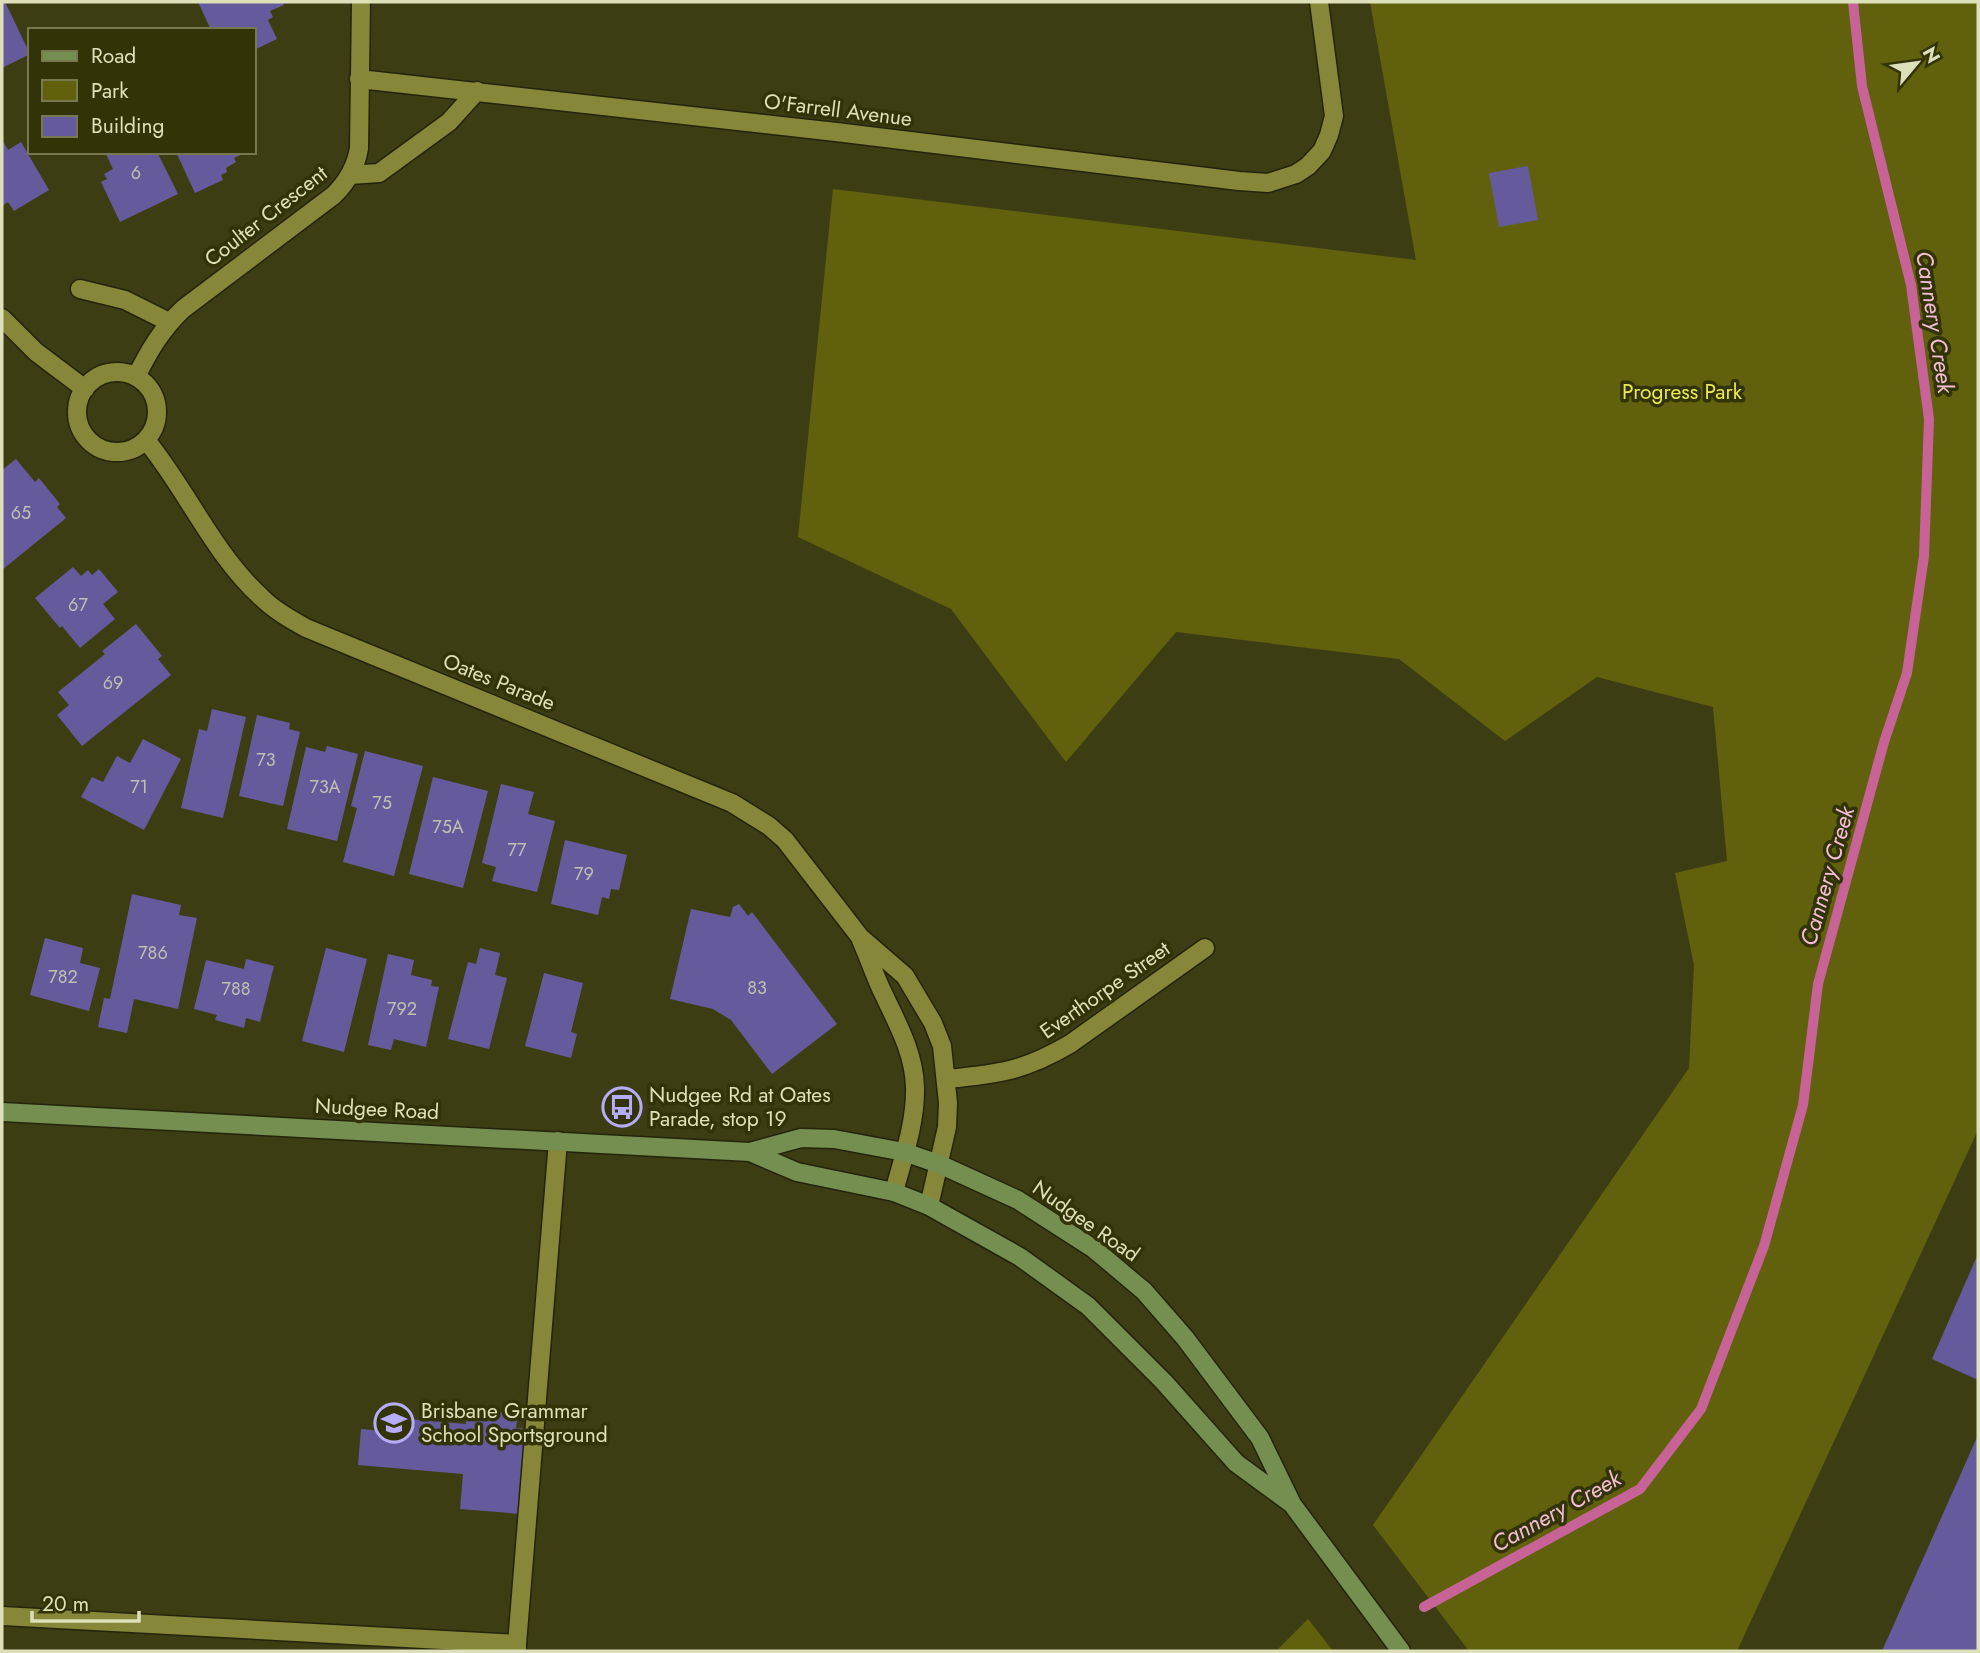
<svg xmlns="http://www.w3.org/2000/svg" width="1980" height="1653" viewBox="0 0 1980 1653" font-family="Jost,sans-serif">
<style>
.green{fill:#61610d}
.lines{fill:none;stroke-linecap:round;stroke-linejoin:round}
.stream{stroke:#c86397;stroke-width:10}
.building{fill:#655b9c}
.lane-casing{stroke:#23240b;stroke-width:21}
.street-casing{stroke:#23240b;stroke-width:21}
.secondary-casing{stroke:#23240b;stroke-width:21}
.lane{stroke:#868739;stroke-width:18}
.street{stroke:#868739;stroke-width:18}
.secondary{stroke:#758f50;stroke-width:18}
.labels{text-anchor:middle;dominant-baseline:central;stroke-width:7;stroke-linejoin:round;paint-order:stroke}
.number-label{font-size:18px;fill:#c0bfb2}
.street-label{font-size:21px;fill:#dee0ba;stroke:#333308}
.park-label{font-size:21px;fill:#eaea50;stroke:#333308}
.poi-label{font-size:21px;fill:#dee0ba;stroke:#333308;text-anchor:start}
.water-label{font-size:23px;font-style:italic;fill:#f2bdd5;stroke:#333308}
</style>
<rect width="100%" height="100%" fill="#3d3d14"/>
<!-- green -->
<path class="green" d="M1370,2H1978V1130L1737,1651H1469L1373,1525L1689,1068L1694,965L1675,873L1727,861L1713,707L1597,677L1505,741L1399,659L1176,632L1066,762L951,609L798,537L833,189L1416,260Z
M1308,1619L1333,1651H1276Z"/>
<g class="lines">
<!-- stream -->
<path class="stream" d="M1424,1607L1640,1489L1701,1409L1764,1246L1803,1105L1818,984L1884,742L1907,673L1924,556L1929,419L1911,285L1862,86L1853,2"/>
</g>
<!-- building -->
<path class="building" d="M2,2H5L30,54L2,68Z
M198,2H282L284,5L270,11L273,17L268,20L277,39L254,50V30H211Z
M2,139L8,150L21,142L49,190L14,211L8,202L2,206Z
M105,152H157L178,194L120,222L101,182L107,179L104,174L113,169Z
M176,152H247L234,158L236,162L226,168L227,172L221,175L223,180L195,193Z
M1528,166L1538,220L1499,227L1489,173Z
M16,459L35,482L39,478L60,504L57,507L66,518L2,570V470Z
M73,567L81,576L88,570L92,575L99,569L118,592L103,604L115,619L80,648L62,626L60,628L35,598Z
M136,624L162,656L158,659L171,675L82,746L57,715L69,705L58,692L105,654L102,651Z
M212,709L246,717L223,818L181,808L199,729L207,731Z
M257,715L290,723L289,729L300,732L283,806L239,796Z
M143,739L181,759L144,830L81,797L92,777L103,782L117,756L130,763Z
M327,746L358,754L337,841L287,829L306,747L325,752Z
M365,751L423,766L394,876L343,862L357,808L351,806Z
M433,777L488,791L463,888L409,874Z
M501,784L534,792L528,814L555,821L537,892L492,881L496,867L482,863Z
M565,840L627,855L619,890L611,889L609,899L602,897L598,915L551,904Z
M132,894L181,905L179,915L197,918L178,1009L134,999L127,1033L98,1027L104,998L110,999Z
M739,904L748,916L752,912L837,1024L772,1074L731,1020L713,1009L670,999L691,909L730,917L733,907Z
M45,938L83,948L80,963L100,968L89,1011L30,995Z
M326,948L367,959L344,1052L302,1041Z
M480,948L500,953L495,975L507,978L489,1049L448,1039L468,962L476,964Z
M388,954L414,960L411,975L432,980L431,986L439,987L426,1047L394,1039L391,1050L368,1045Z
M246,959L274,966L260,1022L246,1018L244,1028L215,1020L217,1015L194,1009L206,960L244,969Z
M544,973L583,983L571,1032L577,1034L571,1058L525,1046Z
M1978,1254V1380L1932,1359Z
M467,1409L518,1414L516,1428L528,1429L521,1514L460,1509L463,1474L358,1465L361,1429L406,1433L407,1419L466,1424Z
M1978,1435V1651H1882Z"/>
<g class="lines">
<!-- lane casing -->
<g class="lane-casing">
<path id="lane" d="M80,289L125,300L169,322
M2,1616L517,1644V1651
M517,1644L558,1141"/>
</g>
<!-- street casing -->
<g class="street-casing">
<path id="street" d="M359,79L836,132L1239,181L1268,183L1296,174L1308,166L1322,151L1329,135L1334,116L1319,2
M350,175L379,173L449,122L477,91
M2,318L36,352L85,389
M77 412a40 40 0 1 1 80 0a40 40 0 1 1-80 0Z
M136,377C149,351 161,330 183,309L334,195C348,181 356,167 359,148L361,2
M146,440C187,490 213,553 261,597C274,610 290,619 306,628L732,803L769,826L785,840L860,937L905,976L933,1023L942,1046L948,1103L947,1127L929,1206
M861,940C869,958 875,977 884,995C898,1025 914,1053 915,1087C916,1122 903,1158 894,1192
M947,1079C999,1074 1024,1071 1070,1044L1205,948"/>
</g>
<!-- secondary casing -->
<g class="secondary-casing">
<path id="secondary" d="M2,1112L750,1152L797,1172L894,1192L929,1206L1020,1257L1088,1306L1164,1382L1236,1463L1292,1504
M750,1152L801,1138L834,1139L904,1152L939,1164L1018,1200L1094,1249L1144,1291L1185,1338L1260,1438L1292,1504L1401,1651"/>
</g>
<!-- lane -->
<use href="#lane" class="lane"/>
<!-- street -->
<use href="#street" class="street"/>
<!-- secondary -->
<use href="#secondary" class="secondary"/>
</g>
<!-- icons -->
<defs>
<g id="bus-ring" transform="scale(2.0125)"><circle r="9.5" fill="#333308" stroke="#b6acf8" stroke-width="1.5"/><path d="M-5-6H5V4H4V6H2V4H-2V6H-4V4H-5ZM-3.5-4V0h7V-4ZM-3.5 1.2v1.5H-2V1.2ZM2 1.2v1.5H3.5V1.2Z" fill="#b6acf8"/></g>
<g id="school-ring" transform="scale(2.0125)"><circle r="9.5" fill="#333308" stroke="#b6acf8" stroke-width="1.5"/><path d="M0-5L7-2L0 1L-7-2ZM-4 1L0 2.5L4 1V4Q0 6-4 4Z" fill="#b6acf8"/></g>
</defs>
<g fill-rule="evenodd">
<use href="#bus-ring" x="622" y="1107"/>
<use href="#school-ring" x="394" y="1423"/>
</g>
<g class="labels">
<!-- number labels -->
<g class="number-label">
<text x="136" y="173">6</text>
<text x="21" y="513">65</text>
<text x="78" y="605">67</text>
<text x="113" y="683">69</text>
<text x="266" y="760">73</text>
<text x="139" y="787">71</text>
<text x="325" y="787">73A</text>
<text x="382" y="803">75</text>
<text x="448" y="827">75A</text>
<text x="517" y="850">77</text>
<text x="584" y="874">79</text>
<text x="153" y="953">786</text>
<text x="63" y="977">782</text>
<text x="757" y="988">83</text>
<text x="236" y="989">788</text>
<text x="402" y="1009">792</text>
</g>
<!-- street labels -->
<g class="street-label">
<text transform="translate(838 110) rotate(7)">O'Farrell Avenue</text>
<text transform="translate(266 216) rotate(-38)">Coulter Crescent</text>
<text transform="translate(499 682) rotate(22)">Oates Parade</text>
<text transform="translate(1105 990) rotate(-35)">Everthorpe Street</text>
<text transform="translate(377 1109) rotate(3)">Nudgee Road</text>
<text transform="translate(1086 1221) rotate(35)">Nudgee Road</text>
</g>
<!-- park labels -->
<g class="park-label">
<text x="1682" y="392">Progress Park</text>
</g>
<!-- poi labels -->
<g class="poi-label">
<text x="649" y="1095">Nudgee Rd at Oates<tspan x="649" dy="24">Parade, stop 19</tspan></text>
<text x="421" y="1411">Brisbane Grammar<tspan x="421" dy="24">School Sportsground</tspan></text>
</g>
<!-- water labels -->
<g class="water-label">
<text transform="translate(1935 322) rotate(81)">Cannery Creek</text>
<text transform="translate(1827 876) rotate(-74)">Cannery Creek</text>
<text transform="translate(1556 1511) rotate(-29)">Cannery Creek</text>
</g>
</g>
<!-- border -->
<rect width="1980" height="1653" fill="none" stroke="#dee0ba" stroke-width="7"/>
<!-- legend -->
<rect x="28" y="28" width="228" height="126" fill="#333308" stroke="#77784f" stroke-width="2"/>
<rect x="42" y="51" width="35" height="10" fill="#758f50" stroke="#77784f" stroke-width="2"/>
<text x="91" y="63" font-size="21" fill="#dee0ba">Road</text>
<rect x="42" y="80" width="35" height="21" fill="#61610d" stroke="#77784f" stroke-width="2"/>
<text x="91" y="98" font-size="21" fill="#dee0ba">Park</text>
<rect x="42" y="116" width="35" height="21" fill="#655b9c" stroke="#77784f" stroke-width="2"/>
<text x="91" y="133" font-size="21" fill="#dee0ba">Building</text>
<!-- north arrow -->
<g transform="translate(1917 63) rotate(61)" stroke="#333308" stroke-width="5" paint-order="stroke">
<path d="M0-5L12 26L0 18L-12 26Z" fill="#dee0ba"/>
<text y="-10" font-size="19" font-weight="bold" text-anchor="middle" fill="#dee0ba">N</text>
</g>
<!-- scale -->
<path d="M32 1611v10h107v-10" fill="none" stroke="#dee0ba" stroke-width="3.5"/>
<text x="42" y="1611" font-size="21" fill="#dee0ba" stroke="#333308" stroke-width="5" paint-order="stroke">20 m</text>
</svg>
